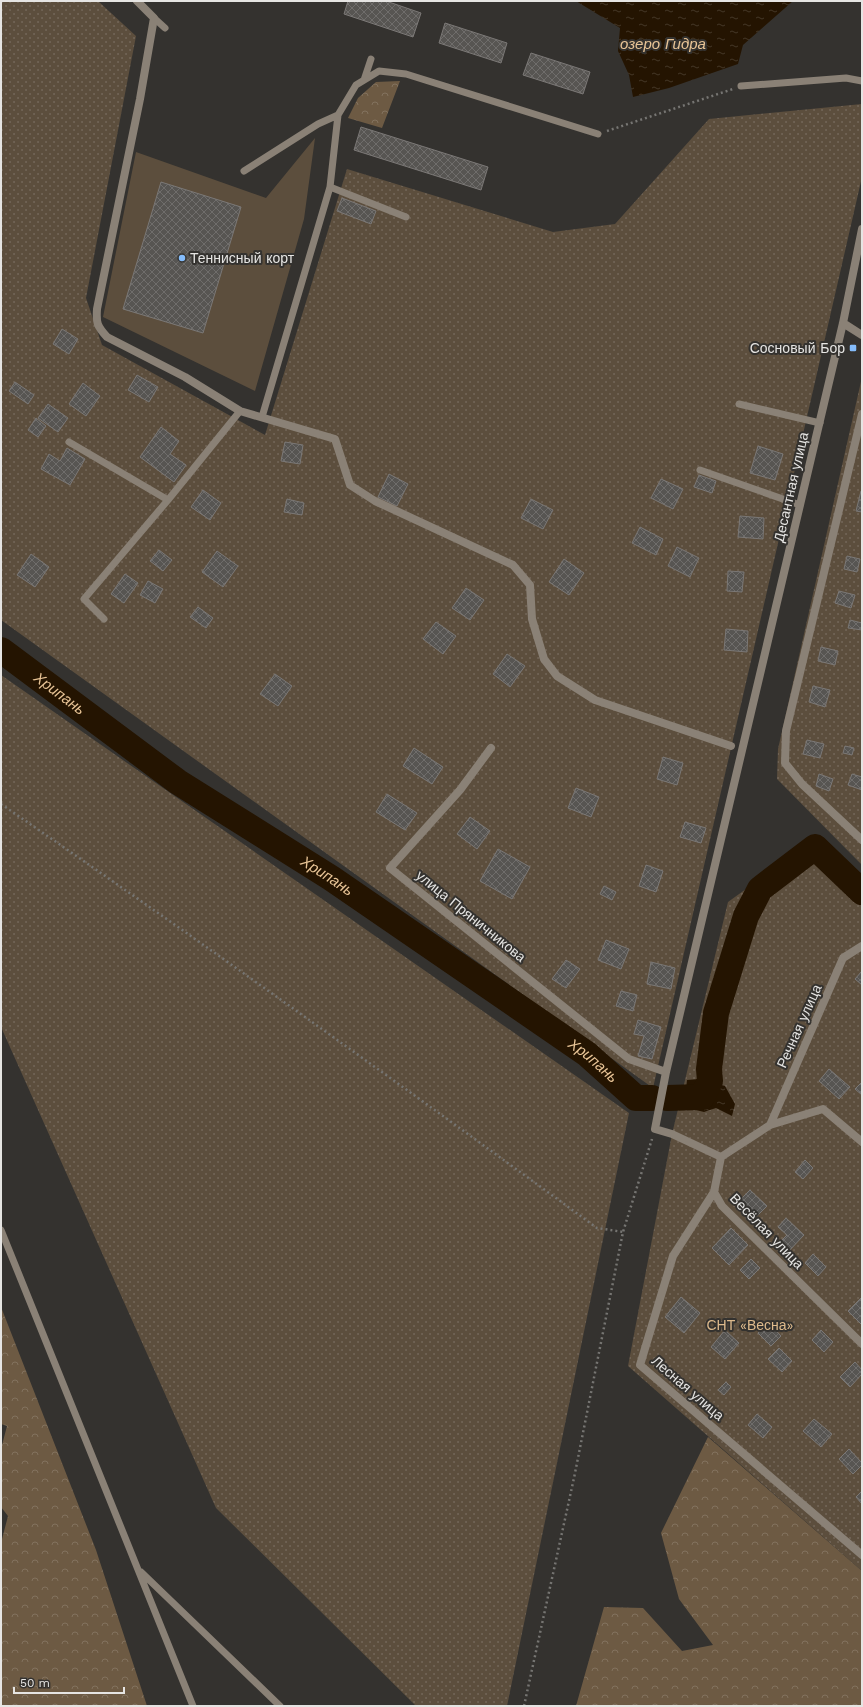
<svg xmlns="http://www.w3.org/2000/svg" width="863" height="1707" viewBox="0 0 863 1707" font-family="'Work Sans',sans-serif">
<style>
.grass{fill:url(#grass-dots)}
.forest{fill:url(#forest-crowns)}
.pitch{fill:#5c4e3d}
.water{fill:url(#water-ripples)}
.lines{fill:none;stroke-linecap:round;stroke-linejoin:round}
.river{stroke:#241401;stroke-width:26}
.building{fill:url(#building-cross-hatch);stroke:#7b7876}
.path{stroke:#767572;stroke-width:2.5;stroke-dasharray:2 3;stroke-linecap:butt}
.service{stroke:#8a8176;stroke-width:7}
.minor{stroke:#8a8176;stroke-width:8}
.poi-dot{fill:#84bcfb;stroke:#34322f;stroke-width:1.5}
.labels{text-anchor:middle;dominant-baseline:central;stroke-width:4;stroke-linejoin:round;paint-order:stroke}
.poi-label{font-size:14px;fill:#e6e5e3;stroke:#34322f;text-anchor:start}
.street-label{font-size:14px;fill:#e6e5e3;stroke:#34322f}
.park-label{font-size:14px;fill:#deba8c;stroke:#34322f}
.water-label{font-size:15px;font-style:italic;fill:#e8c496;stroke:#34322f}
</style>
<defs>
<pattern id="grass-dots" width="8" height="8" patternUnits="userSpaceOnUse"><rect width="8" height="8" fill="#5c4e3d"/><path d="M2 2h.1M6 6h.1" fill="none" stroke="#736759" stroke-width="1.8" stroke-linecap="round"/></pattern>
<pattern id="forest-crowns" width="20" height="18" patternUnits="userSpaceOnUse"><rect width="20" height="18" fill="#6d5a43"/><path d="M2 6a3 3 0 1 1 6 0M12 15a3 3 0 1 1 6 0" fill="none" stroke="#82725e"/></pattern>
<pattern id="water-ripples" width="26" height="14" patternUnits="userSpaceOnUse"><rect width="26" height="14" fill="#241401"/><path d="M2 4q2-2 4 0t4 0M15 11q2-2 4 0t4 0" fill="none" stroke="#443626"/></pattern>
<pattern id="building-cross-hatch" width="8" height="8" patternUnits="userSpaceOnUse"><rect width="8" height="8" fill="#575552"/><path d="M0 0l8 8M0 8l8-8" fill="none" stroke="#6f6d6b"/></pattern>
</defs>
<rect width="100%" height="100%" fill="#34322f"/>
<!-- grass -->
<path class="grass" d="M1,1H98L136,36L86,298L102,345L265,435L347,169L553,232L615,224L709,119L862,104V177L653,1088L1,620Z
M862,377V865L777,779L778,749Z
M1,675L629,1113L507,1706H416L216,1508L1,1027Z
M819,836L862,878V1571L628,1366L672,1134L728,902Z"/>
<!-- forest -->
<path class="forest" d="M400,81L382,128L348,118L358,98L376,82Z
M1,1307L96,1550L147,1706H1V1543L8,1516L1,1507V1449L7,1426L1,1424Z
M708,1437L862,1571V1706H576L604,1607L643,1608L682,1651L713,1645L679,1599L661,1533Z"/>
<!-- pitch -->
<path class="pitch" d="M315,138L304,219L255,391L103,317L136,152L266,198Z"/>
<!-- water -->
<path class="water" d="M576,1H793L743,45L738,64L669,88L633,97L629,75L618,51L620,28Z
M699,1079L725,1086L735,1104L732,1116L716,1108L704,1112L692,1109L685,1098L687,1080Z"/>
<g class="lines">
<!-- river -->
<g class="river">
<path id="s1" d="M1,650L178,782L331,878L587,1054L636,1098H652"/>
<path d="M667,1098L702,1097L710,1081L709,1069L716,1013L746,916L760,889L815,847L862,892"/>
</g>
</g>
<!-- building -->
<path class="building" d="M348,1H386L421,13L413,37L344,14Z
M445,23L507,43L501,63L439,43Z
M531,53L590,72L583,94L523,75Z
M361,127L488,167L481,190L354,150Z
M161,182L241,207L203,333L123,309Z
M342,198L376,211L371,224L337,211Z
M62,329L78,339L69,354L53,344Z
M137,375L158,387L149,402L128,390Z
M15,382L34,395L28,404L9,391Z
M83,383L100,396L86,416L69,404Z
M48,404L68,418L58,432L38,418Z
M36,418L46,426L38,437L28,430Z
M161,427L179,441L170,454L186,465L174,482L140,457Z
M285,442L303,445L300,464L281,461Z
M758,446L783,454L775,480L750,473Z
M67,448L85,459L70,485L41,469L49,454L60,461Z
M389,474L408,484L397,506L378,497Z
M699,475L716,481L712,493L694,487Z
M661,479L683,489L673,509L651,498Z
M203,490L221,503L210,520L191,507Z
M861,491H862V512L856,511Z
M287,499L304,503L302,515L284,512Z
M531,499L553,510L543,529L521,518Z
M740,516L764,518L763,539L738,537Z
M640,527L663,539L656,555L632,543Z
M677,547L699,558L690,577L668,566Z
M159,550L172,560L163,571L150,561Z
M217,551L238,566L223,587L202,572Z
M31,554L49,567L35,587L17,575Z
M847,556L860,559L857,572L844,569Z
M564,559L584,573L569,595L549,582Z
M728,571L744,572L742,592L727,591Z
M125,574L138,583L124,603L111,594Z
M148,581L163,589L155,603L140,595Z
M466,588L484,600L470,620L452,608Z
M839,591L855,595L851,608L835,603Z
M198,607L213,618L206,628L190,617Z
M850,620L862,623V630L848,628Z
M436,622L456,636L443,654L423,639Z
M726,629L748,631L747,652L724,650Z
M821,647L838,651L835,665L818,661Z
M507,654L525,666L510,687L493,674Z
M275,674L292,686L278,706L260,694Z
M813,686L830,690L825,707L809,702Z
M807,740L824,744L820,758L803,754Z
M845,746L854,748L852,755L843,753Z
M414,748L443,767L432,784L403,766Z
M663,757L683,763L677,785L657,779Z
M819,774L833,779L829,791L816,786Z
M852,774L862,777V790L848,785Z
M576,788L599,797L591,817L568,808Z
M387,794L417,813L405,830L376,812Z
M470,817L490,831L477,849L457,834Z
M685,822L706,828L701,843L680,837Z
M498,849L530,867L512,899L480,881Z
M646,865L663,871L656,892L639,886Z
M604,886L616,892L612,900L600,894Z
M606,940L629,949L621,969L598,960Z
M566,960L580,969L566,988L552,979Z
M651,962L675,968L671,989L647,984Z
M862,971V985L855,979Z
M621,991L637,995L633,1011L616,1006Z
M638,1020L661,1027L652,1059L638,1056L644,1036L634,1034Z
M829,1069L850,1087L839,1099L819,1081Z
M862,1082V1095L855,1089Z
M805,1160L813,1168L803,1179L795,1172Z
M750,1190L767,1206L756,1217L739,1201Z
M786,1218L804,1235L787,1253L778,1244L787,1235L778,1227Z
M731,1228L748,1245L729,1265L712,1248Z
M813,1254L826,1267L818,1276L805,1263Z
M751,1259L760,1268L749,1279L740,1270Z
M681,1297L700,1313L684,1333L665,1317Z
M862,1297V1323L861,1324L848,1311Z
M768,1322L781,1336L771,1346L758,1333Z
M725,1330L739,1343L725,1359L711,1347Z
M821,1330L833,1342L824,1352L812,1340Z
M779,1348L792,1361L782,1372L768,1359Z
M855,1362L862,1370V1374L850,1387L840,1377Z
M726,1382L731,1387L724,1395L718,1390Z
M757,1414L772,1427L763,1438L748,1425Z
M814,1419L832,1434L821,1447L803,1431Z
M849,1449L862,1463V1465L853,1474L839,1459Z
M862,1491V1504L856,1497Z"/>
<g class="lines">
<!-- path -->
<path class="path" d="M607,131L733,89
M1,804C202,942 400,1084 597,1228L623,1232
M524,1706L574,1478L623,1232L652,1139"/>
<!-- service -->
<path class="service" d="M154,18L165,28
M364,80L371,59
M741,86L846,78L862,81
M244,171L318,124L338,115
M330,187L406,217
M739,404L820,423
M262,417L330,187L338,115L356,85L379,71L406,74L598,134
M69,442L168,500
M700,470L800,505
M104,619L84,599L168,500L240,411
M1,1230L193,1706
M141,1572L280,1706"/>
<!-- minor -->
<path class="minor" d="M137,1L154,18L140,99L97,309C96,323 97,326 107,337L185,377L240,411L335,439L350,485L375,501L513,565L530,585L532,619L544,659L557,676L595,700L731,746
M862,229L843,323L666,1072L655,1129L672,1134L721,1157L714,1192L722,1206L862,1344
M843,323L862,335
M862,414L786,731L785,763L802,784L862,840
M491,748L460,790L390,868L629,1059L666,1072
M770,1125L843,958L862,946
M721,1157L770,1125L823,1109L862,1142
M714,1192L673,1256L640,1365L862,1555"/>
</g>
<!-- markers -->
<g class="poi-dot">
<circle cx="182" cy="258" r="4"/>
<rect x="849" y="344" width="8" height="8" rx="2"/>
</g>
<g class="labels">
<!-- poi labels -->
<g class="poi-label">
<text x="190" y="258">Теннисный корт</text>
<text x="845" y="348" text-anchor="end">Сосновый Бор</text>
</g>
<!-- street labels -->
<g class="street-label">
<text transform="translate(791 487) rotate(-77)">Десантная улица</text>
<text transform="translate(471 916) rotate(39)">улица Пряничникова</text>
<text transform="translate(799 1026) rotate(-66)">Речная улица</text>
<text transform="translate(767 1231) rotate(46)">Весёлая улица</text>
<text transform="translate(688 1388) rotate(41)">Лесная улица</text>
</g>
<!-- park labels -->
<g class="park-label">
<text x="750" y="1325">СНТ «Весна»</text>
</g>
<!-- water labels -->
<g class="water-label">
<text x="663" y="44">озеро Гидра</text>
<text stroke="none"><textPath href="#s1" startOffset="73">Хрипань</textPath></text>
<text stroke="none"><textPath href="#s1" startOffset="397">Хрипань</textPath></text>
<text stroke="none"><textPath href="#s1" startOffset="721">Хрипань</textPath></text>
</g>
</g>
<!-- border -->
<rect width="863" height="1707" fill="none" stroke="#e6e5e3" stroke-width="4"/>
<!-- scale -->
<path d="M14 1687v6h110v-6" fill="none" stroke="#e6e5e3" stroke-width="2"/>
<text x="20" y="1687" font-size="12" fill="#e6e5e3" stroke="#34322f" stroke-width="3" paint-order="stroke">50 m</text>
</svg>
